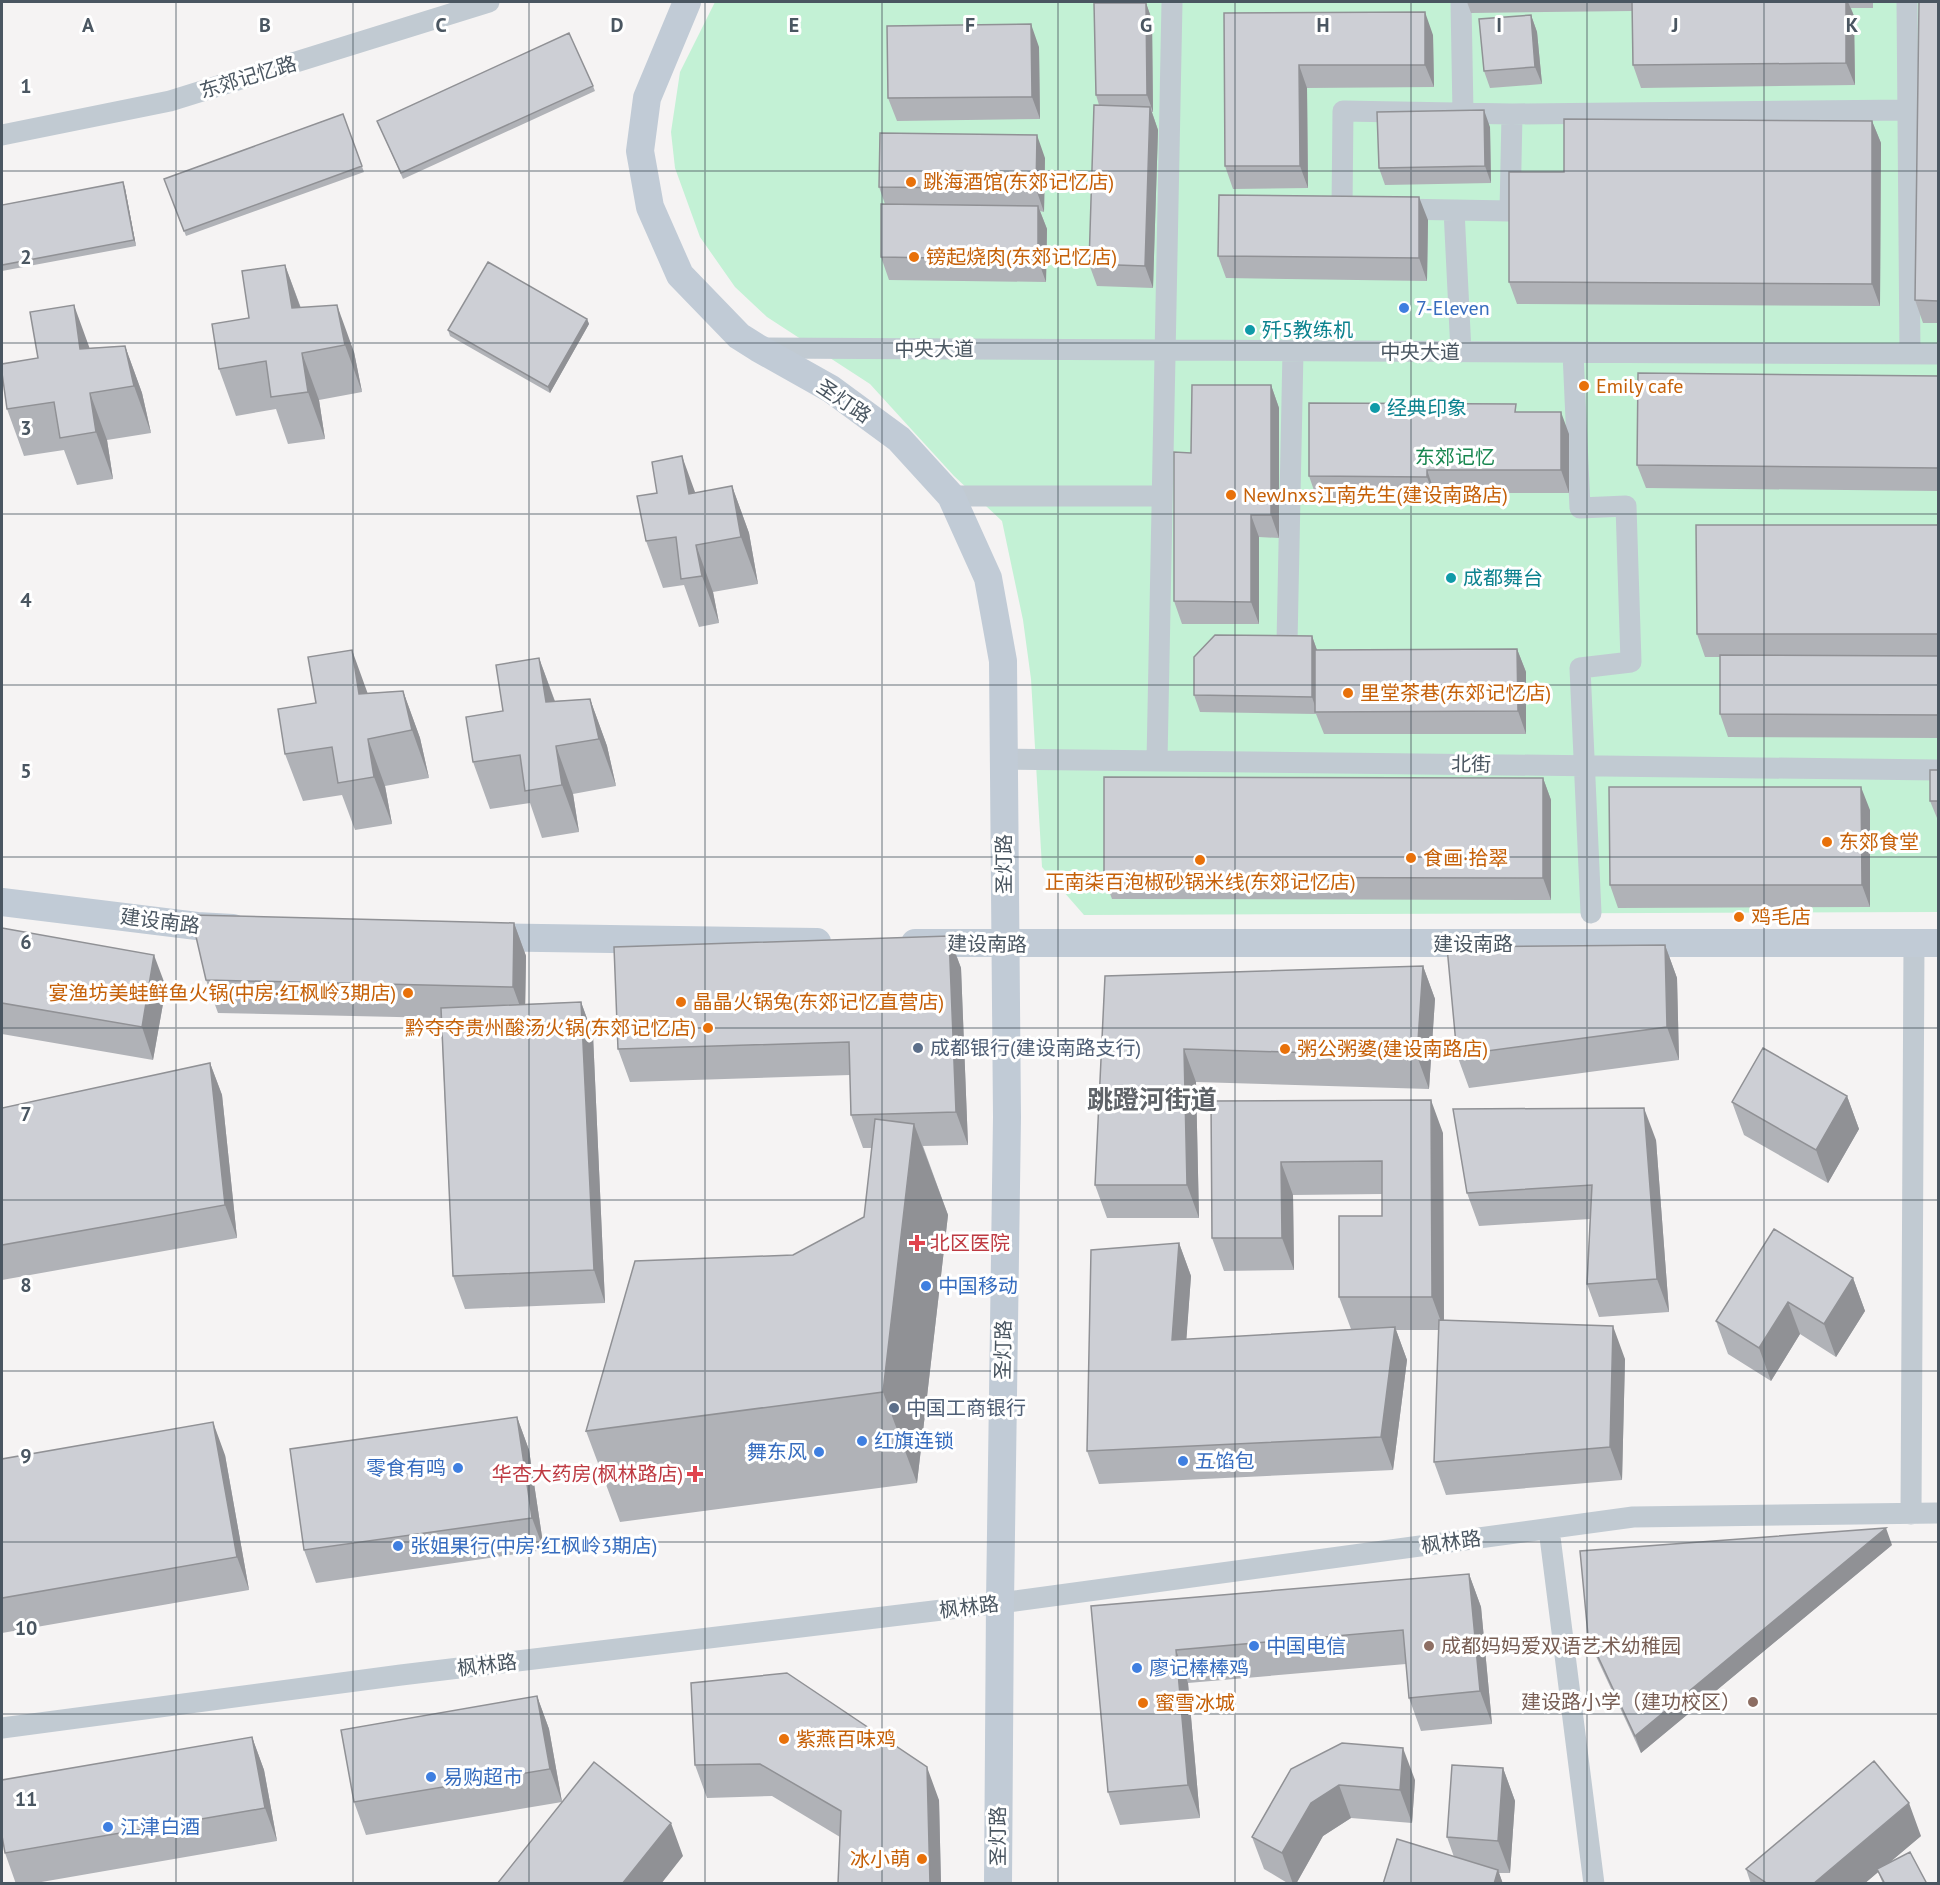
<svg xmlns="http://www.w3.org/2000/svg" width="1940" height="1885" viewBox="0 0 1940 1885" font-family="'PT Sans','Noto Sans SC',sans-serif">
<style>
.green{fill:#c3f1d5}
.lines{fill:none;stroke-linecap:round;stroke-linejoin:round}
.street{stroke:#c1cad2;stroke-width:21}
.secondary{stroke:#c1cbd6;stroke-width:28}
.wall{fill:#b0b2b7}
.shaded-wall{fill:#909195}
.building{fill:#cdcfd5;stroke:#909195;stroke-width:1.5}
.grid{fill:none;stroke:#4a5661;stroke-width:1.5;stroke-opacity:0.55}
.food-dot{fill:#e8710a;stroke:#fff;stroke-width:2}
.shop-dot{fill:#3f7fe0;stroke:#fff;stroke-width:2}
.culture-dot{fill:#0f9aa8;stroke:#fff;stroke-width:2}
.service-dot{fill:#5c6f8a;stroke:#fff;stroke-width:2}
.health-dot{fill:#e0444e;stroke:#fff;stroke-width:2}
.education-dot{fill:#8d6e63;stroke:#fff;stroke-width:2}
.labels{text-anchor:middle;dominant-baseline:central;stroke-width:6;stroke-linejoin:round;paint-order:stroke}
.street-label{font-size:20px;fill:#4a5661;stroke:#fff}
.food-label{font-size:20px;fill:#c56008;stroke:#fff;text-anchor:start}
.shop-label{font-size:20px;fill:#366cbe;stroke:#fff;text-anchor:start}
.culture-label{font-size:20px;fill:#0d838f;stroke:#fff;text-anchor:start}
.park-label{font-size:20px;fill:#17864f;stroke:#fff}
.service-label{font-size:20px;fill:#4e5e75;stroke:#fff;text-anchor:start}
.health-label{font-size:20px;fill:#be3a42;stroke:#fff;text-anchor:start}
.education-label{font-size:20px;fill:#785e54;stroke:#fff;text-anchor:start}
.district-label{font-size:26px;font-weight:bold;fill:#5f6368;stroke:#fff}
.grid-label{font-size:20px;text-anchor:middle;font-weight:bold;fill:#4a5661;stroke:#fff;stroke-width:6;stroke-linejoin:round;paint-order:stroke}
</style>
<rect width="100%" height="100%" fill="#f5f3f3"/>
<!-- green -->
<path class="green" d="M715,2H1938V912L1084,915L1042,867L1031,679L1023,620L1002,521L954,476L870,384L767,317L735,287L700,237L675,168L671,132L680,72Z"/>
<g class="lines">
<!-- street -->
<path class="street" d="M1461,2L1463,113
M1907,2L1910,354
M1343,111L1512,114L1510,211L1342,208Z
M1512,114L1908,110
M2,135L170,101L489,2
M1454,210L1461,352
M760,348L1938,354
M1573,353L1580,508L1626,506L1631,662L1580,668L1591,913
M951,496H1162
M1287,643L1293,351
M1004,759L1938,770
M1157,761L1172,2
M1911,1514L1914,943
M1549,1529L1594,1884
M2,1728L401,1675L1000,1603L1633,1517L1938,1513"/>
<!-- secondary -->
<path class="secondary" d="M687,2L647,98L640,151L650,207L680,275L739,336L758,348L831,389L899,439L951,496L988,578L1003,661L1007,1117L1000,1603L998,1884
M2,902L197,926L233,928
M480,937L817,942
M915,943H1938"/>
</g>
<!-- wall -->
<path class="wall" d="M1467,2H1873V8H1851L1854,16L1855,85L1641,88L1633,65L1632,11L1471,13Z
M1938,2V323H1923L1915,300Z
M1146,3L1152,20L1153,112H1152L1158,130L1153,288L1097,286L1089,264L1099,105L1096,95Z
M1224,13L1433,35L1434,87L1307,88L1308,188L1233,189L1225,166Z
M1531,15L1537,32L1542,84L1490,88L1484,71Z
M1039,47L1040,119L897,121L888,98Z
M593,86L595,91L403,179L377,121Z
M343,114L364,172L186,236L164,179Z
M1872,121L1881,143L1880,306L1517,304L1509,282L1564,172Z
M1490,127L1491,183L1385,185L1379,168Z
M1045,158L1044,212L1040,211L1047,229L1046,282L889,280L881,257L885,204L879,187Z
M123,182L125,188L136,246L2,271V205Z
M1428,220L1427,281L1226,278L1218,256Z
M285,265L301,308L354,352L362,392L319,400L325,439L288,444L276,409L236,416L219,369L249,318Z
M587,319L589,324L550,393L450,336L448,330Z
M125,346L142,393L151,433L107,440L113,479L77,485L64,450L24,456L7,409L38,358L89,348Z
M1938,376V491L1646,488L1637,465Z
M1271,385L1279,408V538L1259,537V624H1182L1174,601L1191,453Z
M1518,412L1569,434V493H1435V499H1317L1309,476Z
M732,486L749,533L758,584L713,592L719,623L699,627L684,585L663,588L646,541L696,493Z
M1938,525V738L1728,737L1720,714V657H1705L1697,634Z
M1312,636L1317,650L1517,649L1526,672V734H1324L1316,714L1200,712L1194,695Z
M539,658L555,701L590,699L607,746L616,786L573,794L579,832L542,838L530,803L490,809L473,762L503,711Z
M403,691L420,738L429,778L385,786L392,824L355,830L342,795L303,801L285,754L316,703L367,693Z
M1938,770V818H1937L1930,801Z
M1543,778L1551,800V900L1112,899L1104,877Z
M1870,810V907L1618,908L1610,885Z
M514,923L526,956L525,1004L581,1002L593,1035L605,1303L465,1309L453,1276L441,1018L218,1013L206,980Z
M2,928L166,987L153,1060L2,1034Z
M949,936L961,968L968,1145L923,1146L948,1215L917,1483L620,1522L586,1431L793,1255L864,1217L872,1148H863L851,1115L850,1075L630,1082L618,1049Z
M1665,945L1677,978L1679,1060L1469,1088L1457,1055Z
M1423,966L1435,999L1429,1089L1196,1082L1199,1218H1107L1095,1185L1105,976Z
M210,1063L222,1095L237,1238L2,1280V1108Z
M1847,1096L1859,1129L1828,1183L1744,1135L1732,1102Z
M1211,1101L1443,1133L1444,1320L1625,1359L1622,1480L1446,1495L1434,1462L1439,1330H1396L1407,1360L1393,1470L1099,1484L1087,1451L1179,1243L1191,1276L1186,1340L1351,1329L1339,1297L1382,1216V1194L1293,1195L1294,1270L1224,1271L1212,1238Z
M1656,1140L1669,1312L1599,1317L1587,1284L1590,1219L1479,1226L1467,1193Z
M1853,1278L1865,1311L1836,1357L1800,1334L1771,1381L1728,1354L1716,1321Z
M517,1417L529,1450L544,1550L316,1583L304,1550Z
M225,1455L249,1590L2,1633V1459Z
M1892,1545L1641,1753L1594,1652L1588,1635Z
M1469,1574L1481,1607L1492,1724L1421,1731L1409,1698L1406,1664L1188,1683L1200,1818L1120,1825L1108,1792L1091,1606Z
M691,1683L939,1800L941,1884H838L840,1837L772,1796L707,1798L695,1765Z
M537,1696L549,1729L562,1802L366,1835L354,1802Z
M252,1737L264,1770L277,1841L30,1884H16L5,1853Z
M1503,1768L1515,1801L1510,1873H1499L1503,1884H1383L1454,1857L1447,1837Z
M1291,1769L1415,1780L1412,1823L1351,1818L1323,1836L1296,1884H1289L1264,1869L1252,1837Z
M1921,1836L1889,1863L1927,1884H1883L1878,1872L1864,1884H1751L1746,1869Z"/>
<!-- shaded-wall -->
<path class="shaded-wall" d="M1846,2H1848L1854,16L1855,85L1846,63Z
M1146,3L1152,20L1153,112L1147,95Z
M1425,12L1433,35L1434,87L1425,65Z
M1531,15L1537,32L1542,84L1535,67Z
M1031,24L1039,47L1040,119L1032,97Z
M1299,65L1307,88L1308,188L1300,166Z
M1150,107L1158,130L1153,288L1145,266Z
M1484,110L1490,127L1491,183L1485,166Z
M1872,121L1881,143L1880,306L1872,284Z
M1037,135L1045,158L1044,212L1036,189Z
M123,182L125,188L136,246L134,240Z
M1419,197L1428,220L1427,281L1419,258Z
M1038,206L1047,229L1046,282L1038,260Z
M285,265L302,312L292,308Z
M74,305L91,352L80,349Z
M337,305L354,352L362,392L345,345Z
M587,319L589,324L550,393L548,387Z
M125,346L142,393L151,433L134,386Z
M302,353L319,400L325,439L308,392Z
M1271,385L1279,408V538L1271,515Z
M90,393L107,440L113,479L96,432Z
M1561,412L1569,434V493L1561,470Z
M682,456L699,503L689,494Z
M1427,470L1435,493V499L1427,477Z
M732,486L749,533L758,584L741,537Z
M1251,515L1259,537V624L1251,602Z
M696,545L713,592L719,623L702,576Z
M1312,636L1318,653L1317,712L1312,697Z
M1517,649L1526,672V734L1518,711Z
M352,650L369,697L359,694Z
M539,658L556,705L546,702Z
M403,691L420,738L429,778L412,730Z
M590,699L607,746L616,786L599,739Z
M368,739L385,786L392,824L374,777Z
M556,746L573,794L579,832L562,785Z
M1543,778L1551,800V900L1543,878Z
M1861,787L1870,810V907L1862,885Z
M514,923L526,956L525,1020L513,987Z
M949,936L961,968L968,1145L956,1112Z
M1665,945L1677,978L1679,1060L1667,1027Z
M154,955L166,987L153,1060L142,1027Z
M1423,966L1435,999L1429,1089L1417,1056Z
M581,1002L593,1035L605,1303L594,1270Z
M1184,1049L1196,1082L1199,1218L1187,1185Z
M210,1063L222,1095L237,1238L225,1205Z
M1847,1096L1859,1129L1828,1183L1816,1150Z
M1431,1100L1443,1133L1444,1330L1432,1297Z
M1644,1108L1656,1140L1669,1312L1657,1279Z
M914,1124L948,1215L917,1483L883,1392Z
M1281,1162L1293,1195L1294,1270L1282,1238Z
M1179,1243L1191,1276L1184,1373L1172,1340Z
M1853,1278L1865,1311L1836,1357L1824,1324Z
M1788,1302L1800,1334L1771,1381L1759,1348Z
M1613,1326L1625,1359L1622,1480L1610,1447Z
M1395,1327L1407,1360L1393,1470L1381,1437Z
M517,1417L529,1450L544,1550L532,1518Z
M213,1422L225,1455L249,1590L237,1557Z
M1886,1528L1892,1545L1641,1753L1635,1736Z
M1469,1574L1481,1607L1492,1724L1480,1691Z
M1176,1650L1188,1683L1200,1818L1188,1785Z
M537,1696L549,1729L562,1802L550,1769Z
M252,1737L264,1770L277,1841L265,1808Z
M1403,1748L1415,1780L1412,1823L1400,1790Z
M927,1767L939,1800L941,1884H930Z
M1503,1768L1515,1801L1510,1873L1498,1841Z
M1339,1785L1351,1818L1323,1836L1296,1884H1293L1282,1853L1311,1803Z
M1909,1803L1921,1836L1864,1884H1813Z
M671,1823L683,1856L661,1884H622Z
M1498,1870L1503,1884H1494Z"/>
<!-- building -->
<path class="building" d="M1632,2H1846V63L1633,65Z
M1919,2H1938V301L1915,300Z
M1094,3H1146L1147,95H1096Z
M1425,12V65H1299L1300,166H1225L1224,13Z
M1531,15L1535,67L1484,71L1479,19Z
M1031,24L1032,97L888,98L887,26Z
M569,33L593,86L401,173L377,121Z
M1094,105L1150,107L1145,266L1089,264Z
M1484,110L1485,166L1379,168L1377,112Z
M343,114L362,166L184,231L164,179Z
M1564,119L1872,121V284L1509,282V172H1564Z
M880,133L1037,135L1036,189L879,187Z
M123,182L134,240L2,265V205Z
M1219,195L1419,197V258L1218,256Z
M881,204L1038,206V260L881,257Z
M488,262L587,319L548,387L448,330Z
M285,265L292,308L337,305L345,345L302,353L308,392L271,397L266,361L219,369L212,324L249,318L242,271Z
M74,305L80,349L125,346L134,386L90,393L96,432L60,438L54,402L7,409L2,373V364L38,358L30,312Z
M1638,373L1938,376V468L1637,465Z
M1192,385H1271V515H1251V602L1174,601V452L1191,453Z
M1309,403L1516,404L1515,412H1561V470H1427V477L1309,476Z
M682,456L689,494L732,486L741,537L696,545L702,576L681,579L676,537L646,541L637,496L657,493L652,462Z
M1696,525H1938V634H1697Z
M1215,635L1312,636V697L1194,695V657Z
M1517,649L1518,711L1315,712V650Z
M352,650L359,694L403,691L412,730L368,739L374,777L338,783L332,747L285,754L278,709L316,703L308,657Z
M1720,655L1938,656V715L1720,714Z
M539,658L546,702L590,699L599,739L556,746L562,785L525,791L520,755L473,762L466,717L503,711L496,665Z
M1930,770H1938V801H1930Z
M1104,777L1543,778V878L1104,877Z
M1609,787H1861L1862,885H1610Z
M191,915L514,923L513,987L206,980Z
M2,928L154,955L142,1027L2,1003Z
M949,936L956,1112L851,1115L849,1042L618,1049L614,947Z
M1665,945L1667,1027L1457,1055L1447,947Z
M1423,966L1417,1056L1184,1049L1187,1185H1095L1105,976Z
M581,1002L594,1270L453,1276L441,1008Z
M1763,1048L1847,1096L1816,1150L1732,1102Z
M210,1063L225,1205L2,1245V1108Z
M1431,1100L1432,1297H1339V1216H1382V1161L1281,1162L1282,1238H1212L1211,1101Z
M1644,1108L1657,1279L1587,1284L1592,1185L1467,1193L1453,1109Z
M875,1119L914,1124L883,1392L586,1431L635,1261L793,1255L864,1217Z
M1774,1229L1853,1278L1824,1324L1788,1302L1759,1348L1716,1321Z
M1179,1243L1172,1340L1395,1327L1381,1437L1087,1451L1091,1250Z
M1439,1320L1613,1326L1610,1447L1434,1462Z
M517,1417L532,1518L304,1550L290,1449Z
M213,1422L237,1557L2,1598V1459Z
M1886,1528L1635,1736L1588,1635L1580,1551Z
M1469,1574L1480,1691L1409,1698L1403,1630L1176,1650L1188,1785L1108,1792L1091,1606Z
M787,1673L927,1767L930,1884H838L841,1811L760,1764L695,1765L691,1683Z
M537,1696L550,1769L354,1802L341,1730Z
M252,1737L265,1808L5,1853L2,1836V1780Z
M1342,1743L1403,1748L1400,1790L1339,1785L1311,1803L1282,1853L1252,1837L1291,1769Z
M1874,1761L1909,1803L1813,1884H1768L1746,1869Z
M594,1762L671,1823L622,1884H497Z
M1452,1765L1503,1768L1498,1841L1447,1837Z
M1397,1839L1498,1870L1494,1884H1383Z
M1910,1852L1927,1884H1885L1877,1869Z"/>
<!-- grid -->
<path class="grid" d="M176,2V1884M353,2V1884M529,2V1884M705,2V1884M882,2V1884M1058,2V1884M1235,2V1884M1411,2V1884M1587,2V1884M1764,2V1884M2,171H1938M2,343H1938M2,514H1938M2,685H1938M2,857H1938M2,1028H1938M2,1200H1938M2,1371H1938M2,1542H1938M2,1714H1938"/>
<!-- markers -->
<g class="food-dot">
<circle cx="911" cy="182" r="6"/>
<circle cx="914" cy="257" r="6"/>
<circle cx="1584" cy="386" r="6"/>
<circle cx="1231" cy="495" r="6"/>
<circle cx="1348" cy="693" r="6"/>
<circle cx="1827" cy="842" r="6"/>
<circle cx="1411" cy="858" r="6"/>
<circle cx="1200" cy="860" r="6"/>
<circle cx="1739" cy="917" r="6"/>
<circle cx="408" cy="993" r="6"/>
<circle cx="681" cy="1002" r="6"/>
<circle cx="708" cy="1028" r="6"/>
<circle cx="1285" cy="1049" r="6"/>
<circle cx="1143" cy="1703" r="6"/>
<circle cx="784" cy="1739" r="6"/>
<circle cx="922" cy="1859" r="6"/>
</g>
<g class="shop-dot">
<circle cx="1404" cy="308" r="6"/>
<circle cx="926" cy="1286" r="6"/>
<circle cx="862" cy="1441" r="6"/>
<circle cx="819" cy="1452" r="6"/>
<circle cx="1183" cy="1461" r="6"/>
<circle cx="458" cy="1468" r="6"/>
<circle cx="398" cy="1546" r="6"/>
<circle cx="1254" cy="1646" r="6"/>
<circle cx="1137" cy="1668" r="6"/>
<circle cx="431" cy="1777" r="6"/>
<circle cx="108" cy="1827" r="6"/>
</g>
<g class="culture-dot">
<circle cx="1250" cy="330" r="6"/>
<circle cx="1375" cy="408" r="6"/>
<circle cx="1451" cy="578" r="6"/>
</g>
<g class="service-dot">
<circle cx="918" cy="1048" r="6"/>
<circle cx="894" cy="1408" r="6"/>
</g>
<g class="health-dot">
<path d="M914 1234h6v6h6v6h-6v6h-6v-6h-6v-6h6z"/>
<path d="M692 1465h6v6h6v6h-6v6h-6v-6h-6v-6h6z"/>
</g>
<g class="education-dot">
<circle cx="1429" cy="1646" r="6"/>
<circle cx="1753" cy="1702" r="6"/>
</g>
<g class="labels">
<!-- street labels -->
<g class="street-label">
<text transform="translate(248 77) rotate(-17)">东郊记忆路</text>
<text x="934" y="349">中央大道</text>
<text x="1420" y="352">中央大道</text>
<text transform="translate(844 401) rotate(34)">圣灯路</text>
<text transform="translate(1471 764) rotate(1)">北街</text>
<text transform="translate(1004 864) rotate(-90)">圣灯路</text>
<text transform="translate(160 921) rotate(7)">建设南路</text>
<text transform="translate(987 944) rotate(1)">建设南路</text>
<text x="1473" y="944">建设南路</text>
<text transform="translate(1003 1350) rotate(-89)">圣灯路</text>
<text transform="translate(1451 1542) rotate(-8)">枫林路</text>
<text transform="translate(969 1607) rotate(-7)">枫林路</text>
<text transform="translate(487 1665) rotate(-7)">枫林路</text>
<text transform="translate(998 1836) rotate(-90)">圣灯路</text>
</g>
<!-- food labels -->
<g class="food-label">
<text x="923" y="182">跳海酒馆(东郊记忆店)</text>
<text x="926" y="257">镑起烧肉(东郊记忆店)</text>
<text x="1596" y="386">Emily cafe</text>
<text x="1243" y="495">NewJnxs江南先生(建设南路店)</text>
<text x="1360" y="693">里堂茶巷(东郊记忆店)</text>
<text x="1839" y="842">东郊食堂</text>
<text x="1423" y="858">食画·拾翠</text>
<text x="1200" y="882" text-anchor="middle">正南柒百泡椒砂锅米线(东郊记忆店)</text>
<text x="1751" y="917">鸡毛店</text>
<text x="396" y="993" text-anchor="end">宴渔坊美蛙鲜鱼火锅(中房·红枫岭3期店)</text>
<text x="693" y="1002">晶晶火锅兔(东郊记忆直营店)</text>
<text x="696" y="1028" text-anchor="end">黔夺夺贵州酸汤火锅(东郊记忆店)</text>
<text x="1297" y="1049">粥公粥婆(建设南路店)</text>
<text x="1155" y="1703">蜜雪冰城</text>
<text x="796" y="1739">紫燕百味鸡</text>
<text x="910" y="1859" text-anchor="end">冰小萌</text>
</g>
<!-- shop labels -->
<g class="shop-label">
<text x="1416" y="308">7-Eleven</text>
<text x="938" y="1286">中国移动</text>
<text x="874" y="1441">红旗连锁</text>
<text x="807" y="1452" text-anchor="end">舞东风</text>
<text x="1195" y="1461">五馅包</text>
<text x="446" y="1468" text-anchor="end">零食有鸣</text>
<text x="410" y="1546">张姐果行(中房·红枫岭3期店)</text>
<text x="1266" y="1646">中国电信</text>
<text x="1149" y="1668">廖记棒棒鸡</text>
<text x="443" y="1777">易购超市</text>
<text x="120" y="1827">江津白酒</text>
</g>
<!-- culture labels -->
<g class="culture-label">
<text x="1262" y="330">歼5教练机</text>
<text x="1387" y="408">经典印象</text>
<text x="1463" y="578">成都舞台</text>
</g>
<!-- park labels -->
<g class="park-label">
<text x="1455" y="457">东郊记忆</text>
</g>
<!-- service labels -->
<g class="service-label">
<text x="930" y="1048">成都银行(建设南路支行)</text>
<text x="906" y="1408">中国工商银行</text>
</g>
<!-- health labels -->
<g class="health-label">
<text x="930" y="1243">北区医院</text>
<text x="683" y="1474" text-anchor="end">华杏大药房(枫林路店)</text>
</g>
<!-- education labels -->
<g class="education-label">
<text x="1441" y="1646">成都妈妈爱双语艺术幼稚园</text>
<text x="1741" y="1702" text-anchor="end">建设路小学（建功校区）</text>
</g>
<!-- district labels -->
<g class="district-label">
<text x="1152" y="1099">跳蹬河街道</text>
</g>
</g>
<g class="grid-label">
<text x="88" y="32">A</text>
<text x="265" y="32">B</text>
<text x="441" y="32">C</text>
<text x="617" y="32">D</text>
<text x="794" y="32">E</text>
<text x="970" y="32">F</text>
<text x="1146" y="32">G</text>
<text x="1323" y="32">H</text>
<text x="1499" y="32">I</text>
<text x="1675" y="32">J</text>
<text x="1852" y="32">K</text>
<text x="26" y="93">1</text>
<text x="26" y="264">2</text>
<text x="26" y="435">3</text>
<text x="26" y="607">4</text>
<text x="26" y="778">5</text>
<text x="26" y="949">6</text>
<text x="26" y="1121">7</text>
<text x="26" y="1292">8</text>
<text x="26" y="1463">9</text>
<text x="26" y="1635">10</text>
<text x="26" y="1806">11</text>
</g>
<!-- border -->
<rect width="1940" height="1885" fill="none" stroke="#4a5661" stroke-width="6"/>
</svg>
